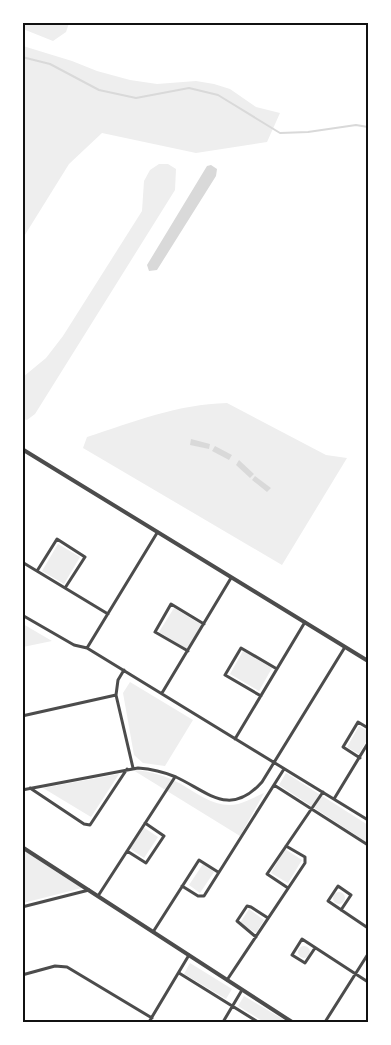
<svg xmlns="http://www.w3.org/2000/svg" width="391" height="1045" viewBox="0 0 391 1045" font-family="'Nunito Sans',sans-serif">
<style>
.green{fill:#eee}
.water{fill:#d9d9d9}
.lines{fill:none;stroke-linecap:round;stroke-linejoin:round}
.stream{stroke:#d9d9d9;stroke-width:2}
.minor{stroke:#4c4c4c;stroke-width:3}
.tertiary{stroke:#4c4c4c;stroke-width:4}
.neatline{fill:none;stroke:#111;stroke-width:2}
</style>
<rect width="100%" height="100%" fill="#fff"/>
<!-- green -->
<path class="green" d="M22,23L23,22L69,23L66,32L53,41L23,29Z
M23,46L72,61L97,71L130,80L157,84L196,81L214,84L230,89L256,107L280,113L267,142L196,153L102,133L69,164L23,238Z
M159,164H168L176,169L175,190L35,414L27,420L23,419V377L46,358L63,336L142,211L144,181L150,170Z
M227,403L326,455L347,458L282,565L83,448L87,437C133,422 178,404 227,403Z
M58,544L80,557L64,584L42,571Z
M174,608L202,625L187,649L159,632Z
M23,624L52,641L23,647Z
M243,651L272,668L259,691L230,674Z
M130,682L193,720L165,766L143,763L134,755L123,693Z
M359,726L368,731V738L359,754L347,747Z
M133,770C151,771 166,776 181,784C198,794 217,809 238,804C247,801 255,797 264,793L240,836Z
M286,773L368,825V843L279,785Z
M119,774L91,817L43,788Z
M143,827L158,837L144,858L129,848Z
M23,849L82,888L23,903Z
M285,849L302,860L288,883L271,873Z
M203,864L214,872L200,893L189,885Z
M333 898a6 6 0 1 1 12 0a6 6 0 1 1-12 0Z
M249,909L264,920L256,933L240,923Z
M298 952a6 6 0 1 1 12 0a6 6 0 1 1-12 0Z
M190,963L232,989L226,999L184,974Z
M244,996L286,1021L285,1022H264L238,1006Z"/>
<!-- water -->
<path class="water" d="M211,165L217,169L216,176L157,270L149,271L147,265L207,166Z
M191,439L210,444L209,449L190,445Z
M215,446L232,455L229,460L212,451Z
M239,460L254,474L250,478L236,465Z
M255,476L271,488L267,492L252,480Z"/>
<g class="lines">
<!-- stream -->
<path class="stream" d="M22,57L50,64L99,90L136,98L189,88L218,95L280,133L308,132L356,125L368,127"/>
<!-- minor -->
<path class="minor" d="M22,562L108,614
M37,571L57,539L85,557L65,588
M22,615L74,645L87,648L368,820
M87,648L157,533
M188,651L155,632L171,604L204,624
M124,670L118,680L116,695L133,768
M162,693L231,578
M261,696L225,675L241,648L277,669
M22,716L116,695
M235,739L305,622
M360,758L343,747L358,722L368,728
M274,785L368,845
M30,788L84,824L90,825L127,769
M22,790L138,768C152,769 164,772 176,777C208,792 230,818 262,782L345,647
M334,799L368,743
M127,851L146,863L164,836L145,823
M182,886L198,896H204L284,769
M288,888L267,874L323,792
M98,896L175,777
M22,907L89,890
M341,910L351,895L338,886L328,901L368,928
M153,932L199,860L218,872
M256,937L237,921L247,906L251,907L268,918
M315,948L305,963L292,955L302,939L368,982
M179,973L258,1022
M22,975L55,966L67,967L152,1018
M227,980L305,863V857L286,846
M149,1022L189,955
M223,1022L242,990
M325,1022L368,954"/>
<!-- tertiary -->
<path class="tertiary" d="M22,449L368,661
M22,847L292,1022"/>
</g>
<!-- border -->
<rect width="391" height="1045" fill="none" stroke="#ffffff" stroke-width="48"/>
<rect x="24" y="24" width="343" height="997" class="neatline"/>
</svg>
